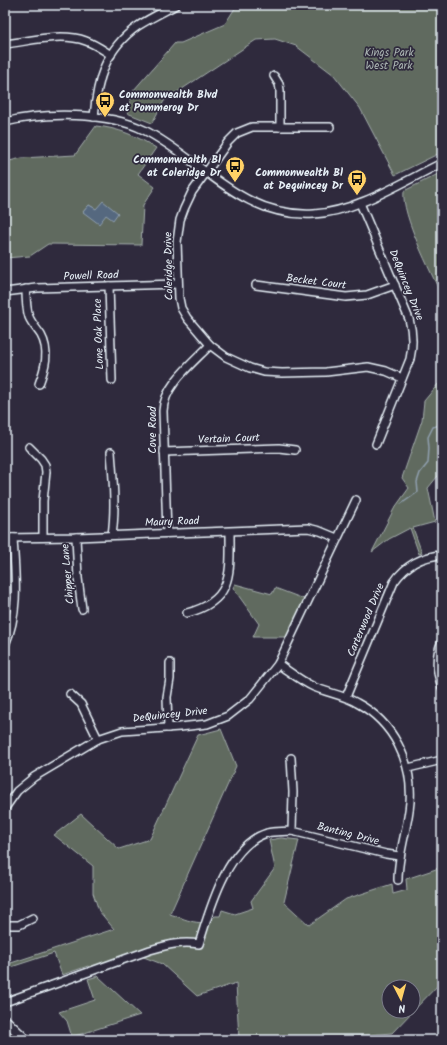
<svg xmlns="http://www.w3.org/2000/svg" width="447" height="1045" viewBox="0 0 447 1045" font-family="Kalam,sans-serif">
<rect width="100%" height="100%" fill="#2f2a3d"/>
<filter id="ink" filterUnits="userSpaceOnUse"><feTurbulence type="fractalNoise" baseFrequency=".025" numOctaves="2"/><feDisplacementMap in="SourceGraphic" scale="8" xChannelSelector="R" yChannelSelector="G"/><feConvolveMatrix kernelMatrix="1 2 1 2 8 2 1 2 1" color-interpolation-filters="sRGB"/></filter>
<g filter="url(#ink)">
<!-- green -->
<g fill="#616b5f" stroke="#a4aeac" fill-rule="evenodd">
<path d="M237 5H442V152L395 175 360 108 334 75 296 46 275 39 256 40 164 101 152 123 127 113 133 91 175 43H181L225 24Z"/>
<path d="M96 126C118 128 137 136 156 148L138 174 155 187 143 205 141 245 48 244 30 256 5 258V162L22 158 75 155ZM89 205 96 209 118 213 106 215 83 212Z"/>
<path d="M442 172V296C431 272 401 215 404 191Z"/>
<path d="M442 354V471L428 488 435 522 413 528 422 553 419 554 410 528 389 539 372 552 394 509 409 488 402 478 422 420 424 401 439 383V357Z"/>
<path d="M235 584 272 594 275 588 304 599 287 637H253L259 624 233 588Z"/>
<path d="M221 729 236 766 170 914C183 918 205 930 215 916H220L222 910 235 914 253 908 251 901 275 868 269 840 281 838 299 840 284 902 309 925 346 899 392 884 393 894 407 890 406 879 442 867V981L413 1011V987H389V1011H413L392 1033 331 1038 327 1040H239L236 983 197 996 162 964 141 956 95 972 88 966 62 975 54 953 5 969V965L114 929 99 911 93 893V866L54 835 81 814 119 849 150 839 198 735Z"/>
<path d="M98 976 140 1015 72 1037 67 1021 59 1012 95 1000 88 979Z"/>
</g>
<!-- water -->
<path fill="#54687f" stroke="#8f9faf" d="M103 201 118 213 113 220 106 215 99 224 83 212 89 205 96 209Z"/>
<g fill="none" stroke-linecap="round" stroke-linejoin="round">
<!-- stream -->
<path stroke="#8f9faf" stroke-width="1.5" d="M401 504 418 492 417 482 420 473 428 463 429 448 428 437 433 427 442 424"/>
<!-- minor casing -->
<g stroke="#e8f1f8" stroke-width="10">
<g id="minor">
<path d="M5 44C31 41 61 32 86 41 95 44 103 50 111 55"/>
<path d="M274 76 279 84 280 90V127"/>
<path d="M94 117C97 80 105 49 138 26 150 18 163 12 176 5"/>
<path d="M5 122C44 112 108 112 144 130 203 160 240 218 314 214 356 212 404 181 442 163"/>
<path d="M330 127H252L237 133 228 142 192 192 184 209 180 220 177 242 179 298 181 308 187 318 210 345 226 357 250 368 264 372 282 373 326 372 368 367 386 371 402 378"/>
<path d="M360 203 409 319C413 333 413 346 410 359L376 444"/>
<path d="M256 285 346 297 367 295 395 285"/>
<path d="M109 286 112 380"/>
<path d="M26 289C26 298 26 308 29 317 32 324 37 329 41 335 50 351 45 368 39 384"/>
<path d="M5 292 37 288 178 284"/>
<path d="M29 447 41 459 45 465 46 472 43 501V537"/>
<path d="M111 452C113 479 116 507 112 535"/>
<path d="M164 452 279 448 295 450"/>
<path d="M167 533 163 411C164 385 193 363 210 345"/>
<path d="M76 537 78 578 82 609"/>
<path d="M5 538 76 537 308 528 320 531 337 538"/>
<path d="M187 613C234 601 230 572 230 532"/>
<path d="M442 641C435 656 436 671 442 687"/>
<path d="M5 645C20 611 15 574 13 538"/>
<path d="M278 664C290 672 301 681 314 687 328 693 344 695 357 703 393 722 413 762 410 802 408 828 398 853 398 880"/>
<path d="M70 694 81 704 98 739"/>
<path d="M346 697 394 582C405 566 422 556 442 555"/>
<path d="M168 728 167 697 170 679V663"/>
<path d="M291 758 293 792 292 831 386 854 399 856"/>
<path d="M408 768 442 760"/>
<path d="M5 808 17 791 34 777 98 739 122 731 180 727 207 724 228 716 250 699 278 664 356 500"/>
<path d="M5 925H19L33 918"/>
<path d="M5 1002 150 950C167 945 181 941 199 944 210 909 227 845 267 833 275 831 284 832 292 831"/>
</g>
</g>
<!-- major casing -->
<g stroke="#e8f1f8" stroke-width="12">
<g id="major">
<path d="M5 1020 26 1040"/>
<path d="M5 1034 12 1040"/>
</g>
</g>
<!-- minor -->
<use href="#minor" stroke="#2f2a3d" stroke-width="7"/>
<!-- major -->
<use href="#major" stroke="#2f2a3d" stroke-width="9"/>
</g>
</g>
<!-- icons -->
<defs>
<g id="bus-pin" transform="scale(1)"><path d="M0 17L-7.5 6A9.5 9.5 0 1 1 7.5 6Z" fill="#ffd166" stroke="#2f2a3d"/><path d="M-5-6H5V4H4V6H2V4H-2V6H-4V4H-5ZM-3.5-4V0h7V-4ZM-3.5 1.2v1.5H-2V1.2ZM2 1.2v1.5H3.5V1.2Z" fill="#111"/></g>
</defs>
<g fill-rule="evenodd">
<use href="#bus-pin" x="105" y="101"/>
<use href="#bus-pin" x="235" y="166"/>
<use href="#bus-pin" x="357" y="179"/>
</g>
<g text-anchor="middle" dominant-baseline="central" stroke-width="3.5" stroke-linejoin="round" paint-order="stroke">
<!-- park labels -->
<g font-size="11" fill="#abb5b3" stroke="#2f2a3d">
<text x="389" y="53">Kings Park<tspan x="389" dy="13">West Park</tspan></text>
</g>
<!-- poi labels -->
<g font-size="11" font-weight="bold" fill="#e8f1f8" stroke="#2f2a3d" text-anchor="end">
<text x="119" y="95" text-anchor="start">Commonwealth Blvd<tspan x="119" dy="13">at Pommeroy Dr</tspan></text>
<text x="221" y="160">Commonwealth Bl<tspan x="221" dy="13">at Coleridge Dr</tspan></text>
<text x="343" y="173">Commonwealth Bl<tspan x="343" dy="13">at Dequincey Dr</tspan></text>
</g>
<!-- street labels -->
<g font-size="11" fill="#e8f1f8" stroke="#2f2a3d">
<text transform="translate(169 266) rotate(-91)">Coleridge Drive</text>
<text transform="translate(91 276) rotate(-2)">Powell Road</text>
<text transform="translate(316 282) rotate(7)">Becket Court</text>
<text transform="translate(406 285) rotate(68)">DeQuincey Drive</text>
<text transform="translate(99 334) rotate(-92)">Lone Oak Place</text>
<text transform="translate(153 430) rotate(-90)">Cove Road</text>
<text transform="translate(229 439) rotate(-2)">Vertain Court</text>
<text transform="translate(172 522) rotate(-2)">Maury Road</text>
<text transform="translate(68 574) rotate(-95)">Chipper Lane</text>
<text transform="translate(366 620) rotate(-67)">Carterwood Drive</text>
<text transform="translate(170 715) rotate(-6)">DeQuincey Drive</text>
<text transform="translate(348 834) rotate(14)">Banting Drive</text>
</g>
</g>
<!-- margin -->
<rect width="447" height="1045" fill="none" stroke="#2f2a3d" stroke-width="20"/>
<rect x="10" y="10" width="427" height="1025" fill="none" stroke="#e8f1f8" stroke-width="1.5" filter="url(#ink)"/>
<!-- north arrow -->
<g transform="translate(401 999) rotate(174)"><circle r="19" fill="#2f2a3d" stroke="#797a88"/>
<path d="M0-3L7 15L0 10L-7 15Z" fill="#ffd166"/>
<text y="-6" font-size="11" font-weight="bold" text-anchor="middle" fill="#e8f1f8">N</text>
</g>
</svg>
